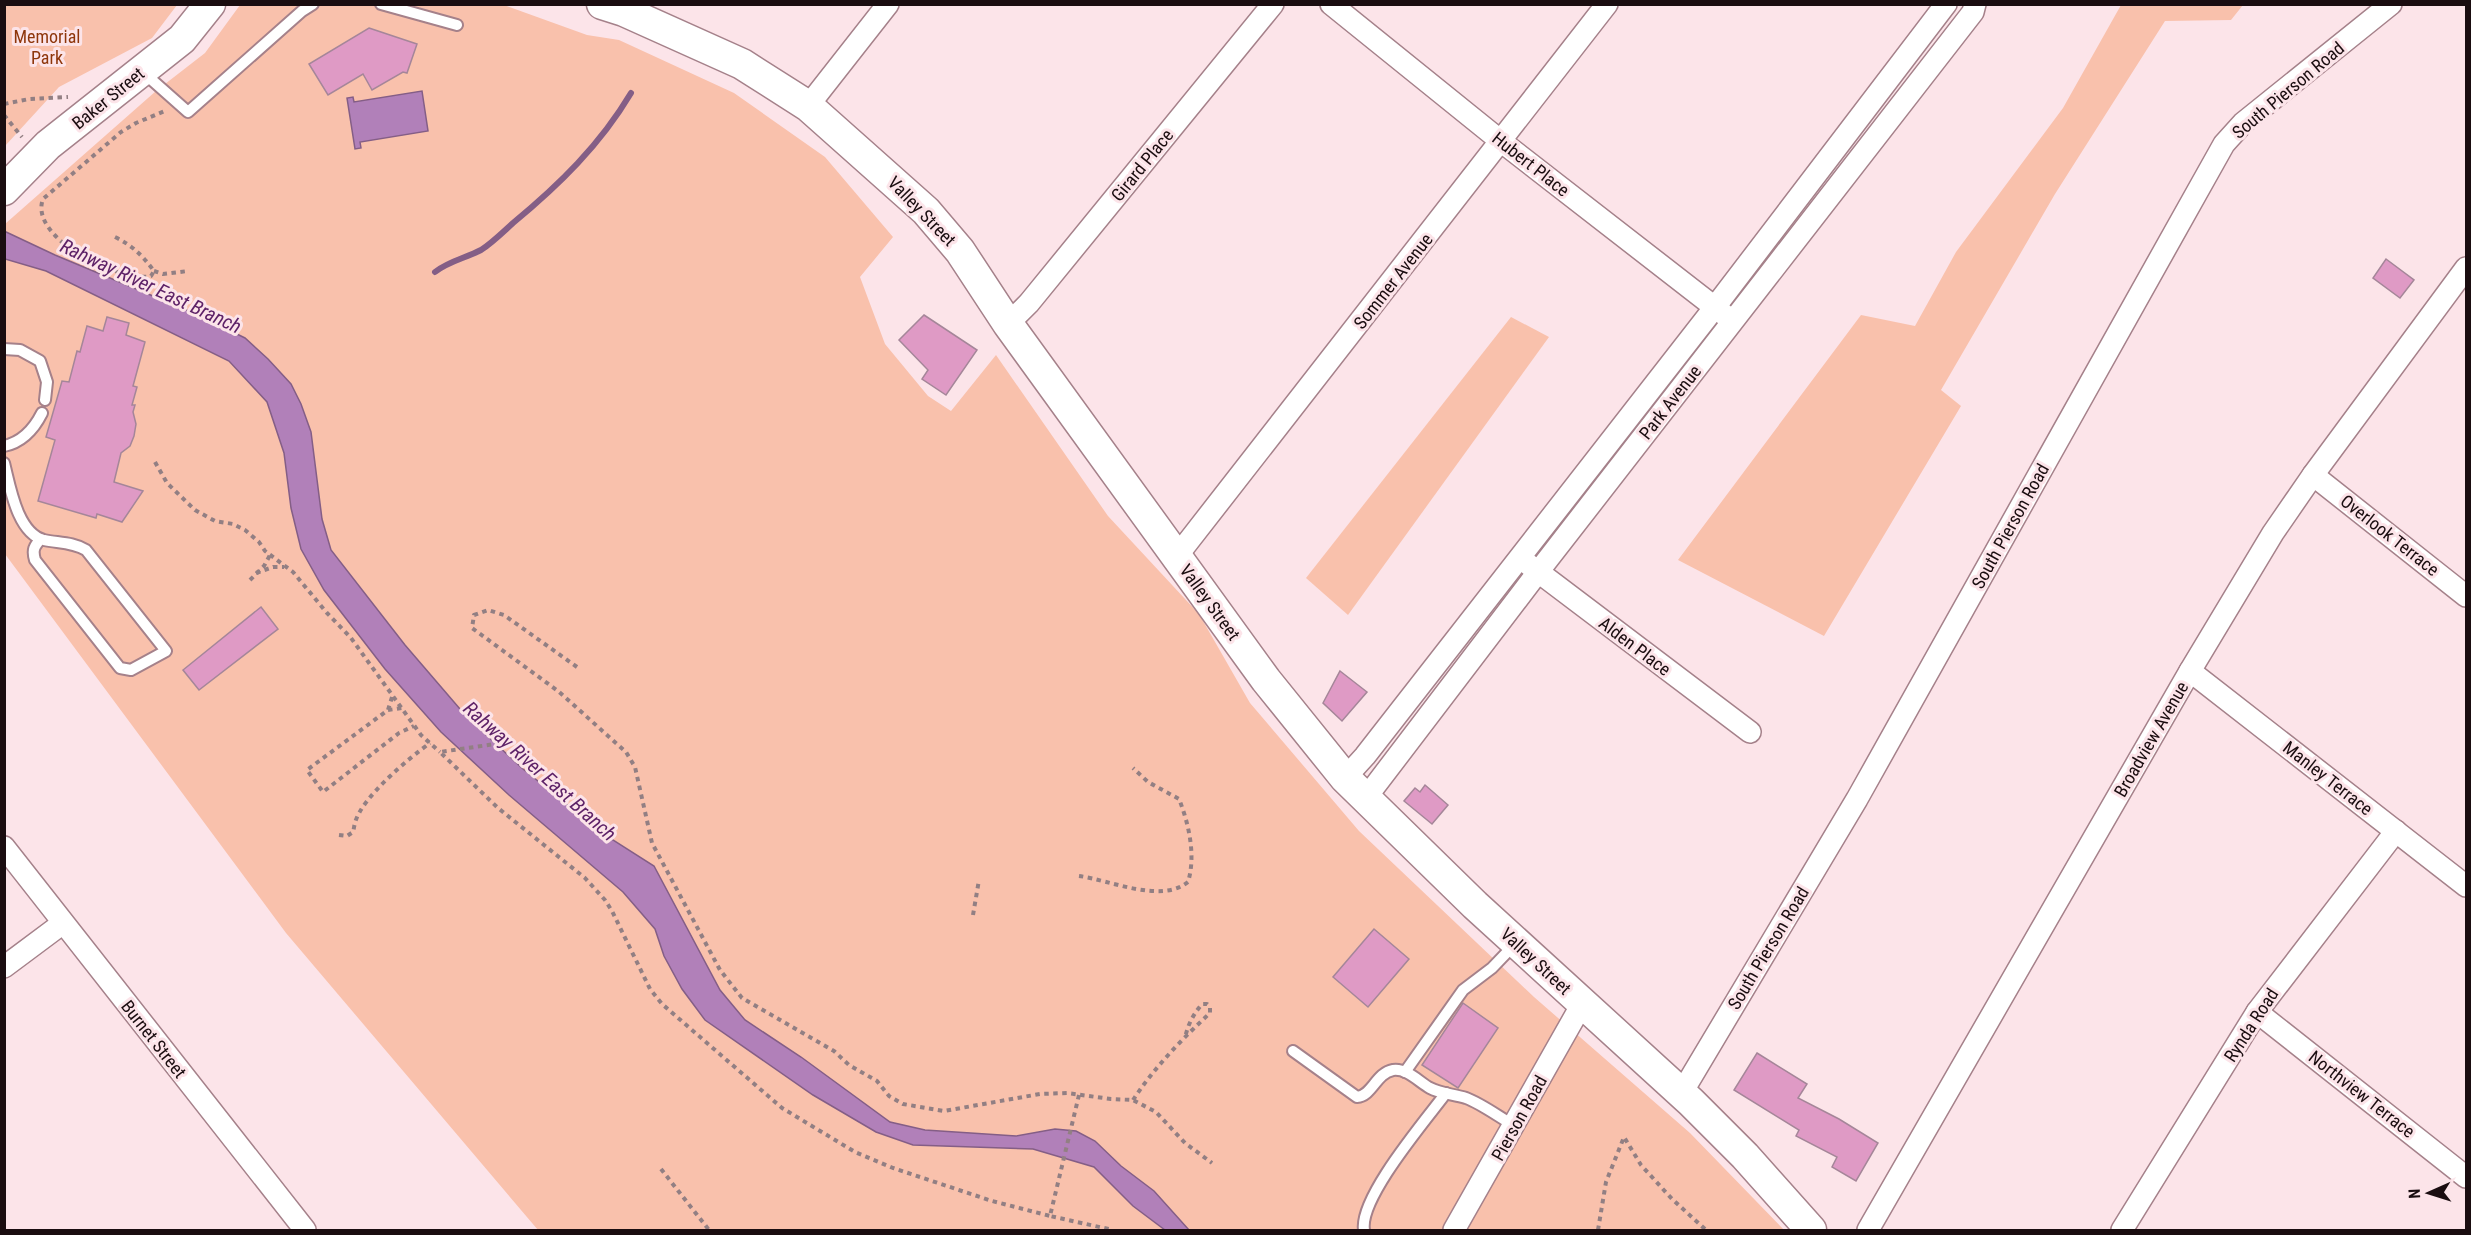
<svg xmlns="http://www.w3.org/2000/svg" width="2471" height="1235" viewBox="0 0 2471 1235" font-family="'Roboto Condensed',sans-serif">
<rect width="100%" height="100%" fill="#fce4e9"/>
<!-- green -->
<g fill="#f9c1ac">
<path d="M5 4H177V5L152 38 59 87 5 146Z"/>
<path d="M240 5H504L587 35 619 40 734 93 825 157 893 237 860 277 885 344 928 396 951 411 996 355 1108 516 1199 614 1250 703 1359 831 1534 997 1690 1133 1784 1230H538L286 933 5 554V224L156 91 205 53Z"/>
<path d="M2121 5H2243L2231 20 2165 21 2055 194 1941 390 1961 406 1824 636 1678 560 1861 315 1915 326 1956 252 2063 108Z"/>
<path d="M1511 317 1549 337 1348 615 1306 578Z"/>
</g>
<!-- water -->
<g fill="#b180b9" stroke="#845e86" stroke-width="1.5">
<path d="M422 91 428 131 360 142 361 148 355 149 347 98 353 97 354 102Z"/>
<path d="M4 231 55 255 196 314 245 338 268 359 291 384 301 404 311 432 322 519 331 550 405 645 466 716 523 769 605 835 654 866 720 990 745 1020 801 1057 890 1122 925 1130 1016 1136 1055 1129 1076 1131 1095 1141 1121 1166 1154 1191 1189 1230H1165L1133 1206 1094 1167 1033 1149 913 1145 876 1132 813 1095 705 1020 682 989 664 956 655 929 623 892 509 795 441 732 385 669 324 590 301 549 291 508 284 453 267 402 229 361 46 271 5 259Z"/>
</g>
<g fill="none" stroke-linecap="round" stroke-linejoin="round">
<!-- stream -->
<path stroke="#845e86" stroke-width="6" d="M435 272C449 261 466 258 481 250 492 243 503 232 513 223 559 185 600 145 631 93"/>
</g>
<!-- building -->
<g fill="#df9ac5" stroke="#a58699" stroke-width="1.5">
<path d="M369 28 417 44 407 73 403 72 372 90 363 74 328 95 309 64Z"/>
<path d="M2386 259 2414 280 2400 298 2373 278Z"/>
<path d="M924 315 977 350 946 395 922 379 928 370 899 340Z"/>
<path d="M107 317 129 323 126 335 145 342 133 386 137 387 132 405H135L133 412 136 424 134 436 130 446 121 453 114 482 143 491 122 522 97 514 96 518 38 501 55 440 46 437 62 381 69 382 77 351 80 352 87 326 103 331Z"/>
<path d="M261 607 278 629 199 690 183 670Z"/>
<path d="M1340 671 1367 692 1342 721 1323 703Z"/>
<path d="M1425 785 1448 805 1432 824 1404 801 1415 788 1420 792Z"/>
<path d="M1374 929 1409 959 1368 1007 1333 977Z"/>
<path d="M1463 1003 1498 1028 1458 1088 1422 1065Z"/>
<path d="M1757 1053 1807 1084 1798 1098 1839 1119 1878 1143 1856 1181 1832 1167 1837 1157 1796 1136 1799 1130 1734 1090Z"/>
</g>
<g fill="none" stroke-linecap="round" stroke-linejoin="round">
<!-- lane casing -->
<g stroke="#a5818a" stroke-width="14">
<g id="lane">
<path d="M381 4 457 25"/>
<path d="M144 73 188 112 302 11 313 4"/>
<path d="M4 349 20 350 40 361 47 382 45 400"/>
<path d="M4 446C23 442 34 429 42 413"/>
<path d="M4 463C10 486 17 533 44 540 58 543 73 542 86 550L166 651 131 670 120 668 35 560C32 550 34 546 41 539"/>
<path d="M1293 1051 1357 1097C1372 1096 1376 1073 1393 1070 1407 1068 1419 1082 1430 1088 1441 1094 1454 1094 1466 1098 1482 1104 1499 1117 1515 1126"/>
<path d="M1405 1072 1463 990 1492 968 1516 943"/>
<path d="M1364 1230C1359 1198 1425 1121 1446 1093"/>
</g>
</g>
<!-- street casing -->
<g stroke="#a5818a" stroke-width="24">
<g id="street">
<path d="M1331 4 1502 142 1726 316"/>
<path d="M808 106 888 4"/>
<path d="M1008 324 1029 303 1273 4"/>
<path d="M2313 475 2466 596"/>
<path d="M1177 556 1607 4"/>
<path d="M1528 564 1750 732"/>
<path d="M2190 671 2466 886"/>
<path d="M1345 778 1365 756 1715 307 1946 4"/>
<path d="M1365 799 1538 572 1973 12 1975 4"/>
<path d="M4 847 305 1230"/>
<path d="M4 967 63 923"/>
<path d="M2257 1012 2466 1177"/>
<path d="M1681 1094 1857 799 2224 144 2243 123 2391 4"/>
<path d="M1454 1230 1582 1004"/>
<path d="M1868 1230 2190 671 2273 533 2313 475 2466 268"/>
<path d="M2122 1230 2257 1012 2396 831"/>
</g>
</g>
<!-- secondary casing -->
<g stroke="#a5818a" stroke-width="33">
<g id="secondary">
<path d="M602 4 624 11 742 64 808 106 926 211 960 251 1008 324 1266 680 1345 778 1475 905 1691 1102 1745 1156 1811 1230"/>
<path d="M4 190 48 145 182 39 210 4"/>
</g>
</g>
<!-- path -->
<g stroke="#927f83" stroke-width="4" stroke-dasharray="4.5 4.5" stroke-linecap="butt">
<path d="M4 104 29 99 68 97"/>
<path d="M4 115 22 137"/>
<path d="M115 237C133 246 142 255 154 271L151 276C122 283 28 239 43 199L121 132 136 123 167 110"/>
<path d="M154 271 163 274 188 271"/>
<path d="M155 462 167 483 195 510 215 521 233 524 245 530 259 542 265 551 293 572 327 613 351 638 421 735 440 752"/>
<path d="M256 573 273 567H284"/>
<path d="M250 580 264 566 270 555"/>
<path d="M577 667 504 615 488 610 474 615 472 628 558 691 626 752 635 767 652 843 720 970 742 998 834 1051 849 1065 877 1081 889 1096 903 1104 944 1111 1040 1094 1067 1093 1111 1099 1133 1100 1156 1112 1185 1143 1212 1163"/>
<path d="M392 697 388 710 307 770 323 792 399 733 414 726"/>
<path d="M388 710 402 708"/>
<path d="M509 742 440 752 498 808 585 878 605 900 612 911 650 989 662 1004 782 1108 855 1152 893 1168 992 1201 1050 1216"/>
<path d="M339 835 347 836 353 832C354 829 354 826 355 823 361 798 409 758 430 743"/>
<path d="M1079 876C1110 880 1161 904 1188 882 1196 856 1189 824 1179 799L1148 782 1133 768"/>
<path d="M973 915 979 880"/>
<path d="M1079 1095 1050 1216 1113 1230"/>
<path d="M1133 1100C1154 1068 1182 1039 1210 1013V1007L1207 1004H1202C1193 1015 1188 1024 1185 1038"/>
<path d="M661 1169 709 1230"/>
<path d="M1598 1230 1606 1182 1624 1137 1641 1165 1672 1199 1706 1230"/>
</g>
<!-- lane -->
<use href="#lane" stroke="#fff" stroke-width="10"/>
<!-- street -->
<use href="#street" stroke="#fff" stroke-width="21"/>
<!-- secondary -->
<use href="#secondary" stroke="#fff" stroke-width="30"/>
</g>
<g text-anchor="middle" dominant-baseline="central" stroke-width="6" stroke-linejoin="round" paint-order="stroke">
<!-- park labels -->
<g font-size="18" fill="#8e360b" stroke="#fce4e9">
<text x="47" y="36">Memorial<tspan x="47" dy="21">Park</tspan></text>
</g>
<!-- street labels -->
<g font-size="18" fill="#1a0d10" stroke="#fce4e9">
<text transform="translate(2288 90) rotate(-40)">South Pierson Road</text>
<text transform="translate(108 98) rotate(-39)">Baker Street</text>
<text transform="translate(1531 164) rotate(38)">Hubert Place</text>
<text transform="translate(1142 165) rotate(-51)">Girard Place</text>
<text transform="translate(922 211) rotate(46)">Valley Street</text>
<text transform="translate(1393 281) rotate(-52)">Sommer Avenue</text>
<text transform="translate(1670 402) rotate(-52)">Park Avenue</text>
<text transform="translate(2010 526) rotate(-61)">South Pierson Road</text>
<text transform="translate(2390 535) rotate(38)">Overlook Terrace</text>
<text transform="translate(1210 602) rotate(54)">Valley Street</text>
<text transform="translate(1635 646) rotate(37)">Alden Place</text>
<text transform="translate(2151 739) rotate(-60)">Broadview Avenue</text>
<text transform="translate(2328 778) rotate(38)">Manley Terrace</text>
<text transform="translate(1768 948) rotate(-59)">South Pierson Road</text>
<text transform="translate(1536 961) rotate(43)">Valley Street</text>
<text transform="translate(2251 1025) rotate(-57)">Rynda Road</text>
<text transform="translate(154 1039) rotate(52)">Burnet Street</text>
<text transform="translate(2362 1094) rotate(38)">Northview Terrace</text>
<text transform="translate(1519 1118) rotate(-61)">Pierson Road</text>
</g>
<!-- water labels -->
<g font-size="20" font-style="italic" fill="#5e2268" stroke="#fce4e9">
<text transform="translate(151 286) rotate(25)">Rahway River East Branch</text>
<text transform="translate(540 771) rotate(42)">Rahway River East Branch</text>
</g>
</g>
<!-- border -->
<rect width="2471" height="1235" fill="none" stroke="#1a0d10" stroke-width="12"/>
<!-- north arrow -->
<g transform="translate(2429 1193) rotate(267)" stroke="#fce4e9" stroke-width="4.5" paint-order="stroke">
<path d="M0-4.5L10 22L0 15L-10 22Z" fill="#1a0d10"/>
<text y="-9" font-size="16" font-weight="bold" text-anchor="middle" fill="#1a0d10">N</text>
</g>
</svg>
